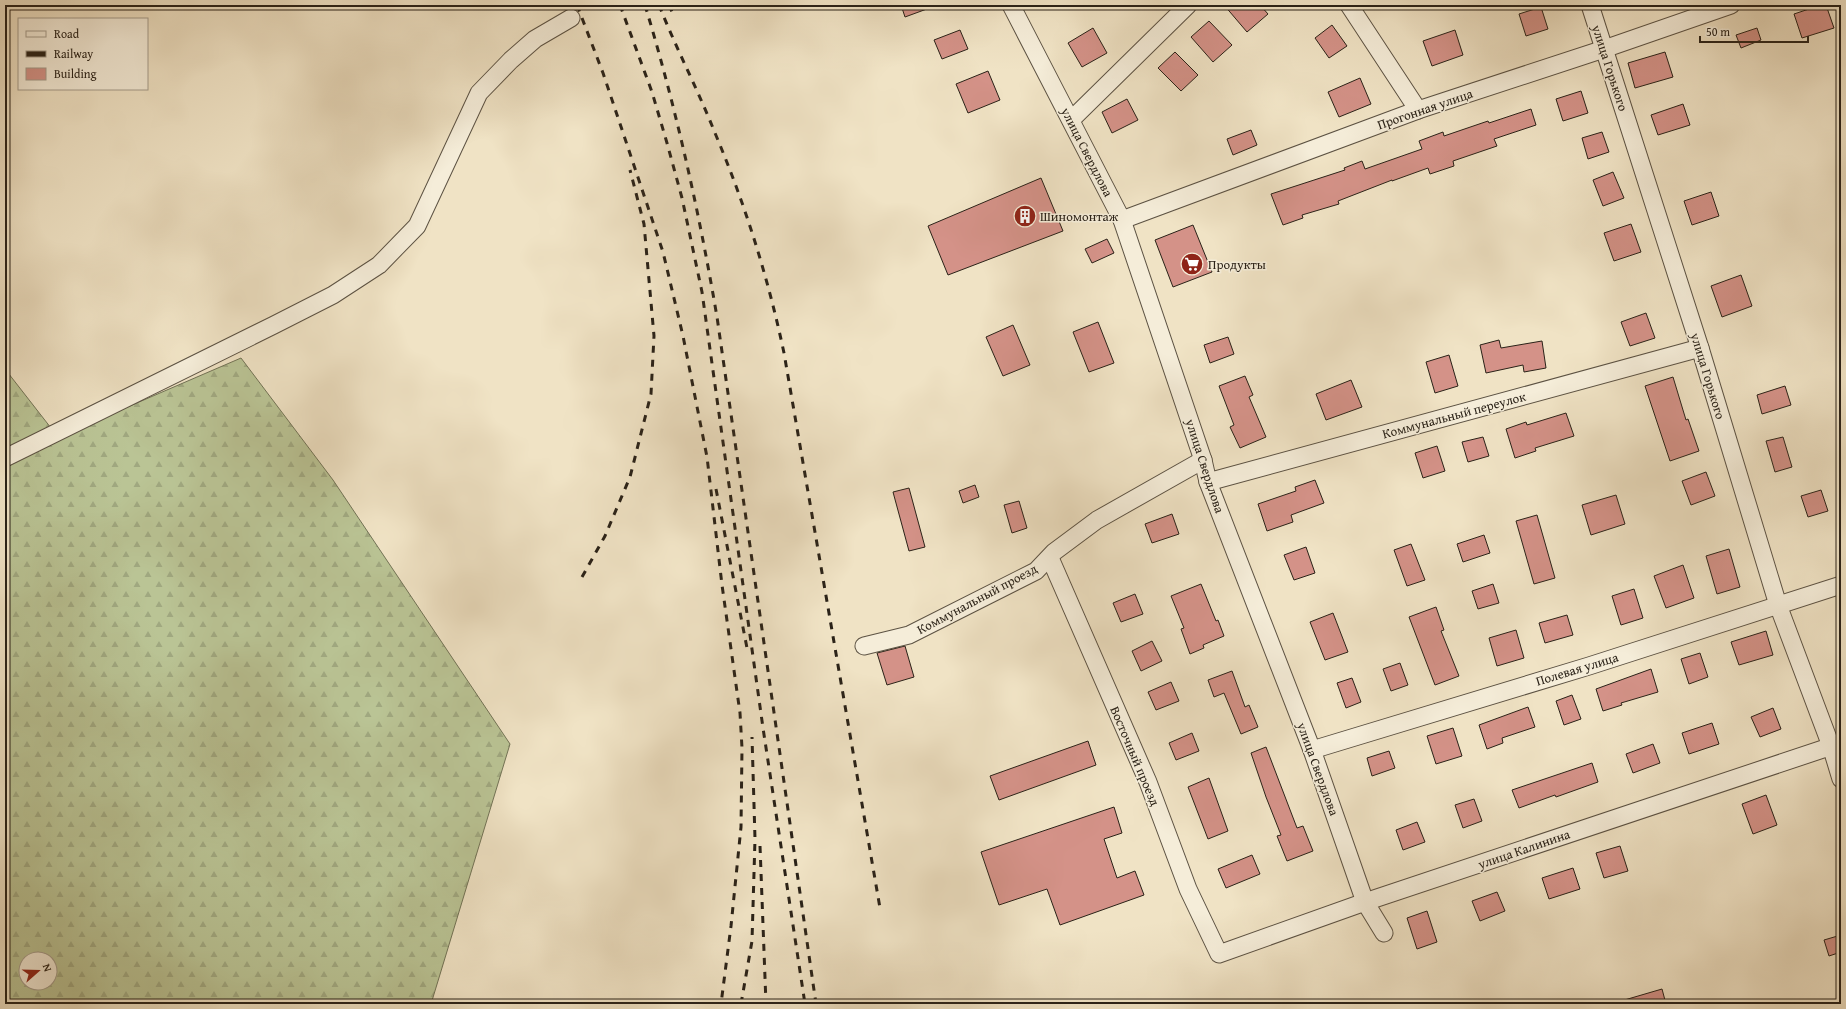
<svg xmlns="http://www.w3.org/2000/svg" width="1846" height="1009" viewBox="0 0 1846 1009" font-family="'Gentium Book Plus',serif">
<defs>
<pattern id="forest-firs" width="22" height="20" patternUnits="userSpaceOnUse"><rect width="22" height="20" fill="#bac495"/><path d="M5 1l3.5 6h-7zM16 11l3.5 6h-7z" fill="#a0a880"/></pattern>
</defs>
<rect width="100%" height="100%" fill="#f0e3c5"/>
<filter id="stains"><feTurbulence type="fractalNoise" baseFrequency=".005" numOctaves="4"/><feColorMatrix values="0 0 0 0 .2 0 0 0 0 .09 0 0 0 0 .02 0 0 0 .5 -.17"/></filter>
<radialGradient id="worn" r=".72"><stop offset=".6" stop-color="#630" stop-opacity="0"/><stop offset="1" stop-color="#630" stop-opacity=".3"/></radialGradient>
<!-- forest -->
<path fill="url(#forest-firs)" stroke="#727356" fill-rule="evenodd" d="M241 358 333 480 510 744 431 1004H5V369L58 437ZM26 959H50V983H26Z"/>
<!-- building -->
<g fill="#d49288" stroke="#2a2218">
<path d="M901 5H935V6L905 17Z"/>
<path d="M1224 5H1260L1268 14 1247 32Z"/>
<path d="M1821 5H1826L1834 28 1802 38 1794 14Z"/>
<path d="M1541 7 1548 29 1526 36 1519 14Z"/>
<path d="M1209 21 1232 45 1213 62 1191 37Z"/>
<path d="M1332 25 1347 46 1329 58 1315 38Z"/>
<path d="M1093 28 1107 53 1082 67 1068 43Z"/>
<path d="M1757 28 1761 40 1741 48 1736 35Z"/>
<path d="M960 30 968 49 942 59 934 40Z"/>
<path d="M1455 30 1463 55 1432 66 1423 41Z"/>
<path d="M1175 52 1198 75 1181 91 1158 68Z"/>
<path d="M1665 52 1673 77 1635 88 1628 63Z"/>
<path d="M988 71 1000 100 968 113 956 84Z"/>
<path d="M1360 78 1371 104 1339 117 1328 92Z"/>
<path d="M1581 91 1588 113 1563 121 1556 99Z"/>
<path d="M1127 99 1138 120 1112 133 1102 112Z"/>
<path d="M1683 104 1690 125 1658 135 1651 115Z"/>
<path d="M1531 109 1536 125 1494 139 1497 146 1453 161 1454 166 1430 174 1428 168 1392 181V180L1338 201 1339 204 1302 215 1303 218 1283 225 1271 194 1345 170 1344 168 1362 161 1365 169 1422 149 1419 141 1443 132 1444 136 1488 121 1489 123Z"/>
<path d="M1251 130 1257 145 1233 155 1227 139Z"/>
<path d="M1602 132 1609 152 1588 159 1582 138Z"/>
<path d="M1613 172 1624 198 1603 206 1593 180Z"/>
<path d="M1041 178 1063 231 948 275 928 226Z"/>
<path d="M1711 192 1719 216 1692 225 1684 201Z"/>
<path d="M1631 224 1641 252 1614 261 1604 233Z"/>
<path d="M1193 225 1212 272 1173 287 1155 240Z"/>
<path d="M1107 239 1114 253 1092 263 1085 249Z"/>
<path d="M1741 275 1752 306 1722 317 1711 286Z"/>
<path d="M1646 313 1655 338 1630 346 1621 322Z"/>
<path d="M1098 322 1114 363 1089 372 1073 332Z"/>
<path d="M1013 325 1030 365 1003 376 986 337Z"/>
<path d="M1228 337 1234 354 1210 363 1204 345Z"/>
<path d="M1499 340 1501 348 1542 341 1546 368 1524 372 1523 365 1486 373 1480 345Z"/>
<path d="M1449 355 1458 386 1435 393 1426 362Z"/>
<path d="M1245 376 1253 395 1249 397 1266 437 1240 448 1230 427 1234 425 1219 386Z"/>
<path d="M1673 377 1686 420 1688 419 1699 451 1670 461 1645 386Z"/>
<path d="M1351 380 1362 407 1326 420 1316 394Z"/>
<path d="M1785 386 1791 405 1762 414 1757 395Z"/>
<path d="M1566 413 1574 436 1535 448 1536 451 1515 458 1506 429 1526 422 1527 425Z"/>
<path d="M1483 437 1489 456 1468 462 1462 442Z"/>
<path d="M1783 437 1792 467 1775 472 1766 441Z"/>
<path d="M1437 446 1445 471 1423 478 1415 453Z"/>
<path d="M1706 472 1715 496 1691 505 1682 481Z"/>
<path d="M1315 480 1324 503 1291 515 1293 522 1267 531 1258 504 1296 491 1295 487Z"/>
<path d="M975 485 979 497 963 503 959 491Z"/>
<path d="M909 488 925 547 909 551 893 492Z"/>
<path d="M1821 490 1828 511 1808 517 1801 496Z"/>
<path d="M1616 495 1625 524 1591 535 1582 505Z"/>
<path d="M1019 501 1027 528 1012 533 1004 505Z"/>
<path d="M1172 514 1179 534 1152 543 1145 524Z"/>
<path d="M1537 515 1555 578 1534 584 1516 521Z"/>
<path d="M1484 535 1490 553 1463 562 1457 544Z"/>
<path d="M1411 544 1425 580 1407 586 1394 550Z"/>
<path d="M1306 547 1315 573 1294 580 1284 555Z"/>
<path d="M1729 549 1740 587 1717 594 1706 556Z"/>
<path d="M1683 565 1694 598 1666 608 1654 576Z"/>
<path d="M1201 584 1216 621 1218 620 1224 636 1203 645 1204 648 1190 654 1181 629 1184 628 1171 596Z"/>
<path d="M1493 584 1499 603 1478 609 1472 591Z"/>
<path d="M1634 589 1643 618 1621 625 1612 596Z"/>
<path d="M1135 594 1143 614 1121 622 1113 603Z"/>
<path d="M1436 607 1444 630 1441 631 1459 676 1435 685 1409 617Z"/>
<path d="M1333 613 1348 652 1325 660 1310 622Z"/>
<path d="M1567 615 1573 635 1545 643 1539 623Z"/>
<path d="M1516 630 1524 658 1497 666 1489 638Z"/>
<path d="M1766 631 1773 655 1739 665 1731 642Z"/>
<path d="M1152 641 1162 661 1141 671 1132 651Z"/>
<path d="M905 646 914 677 887 685 877 653Z"/>
<path d="M1700 653 1708 677 1689 684 1681 659Z"/>
<path d="M1400 663 1408 685 1391 691 1383 669Z"/>
<path d="M1651 669 1658 692 1621 703 1622 705 1603 711 1596 689Z"/>
<path d="M1232 671 1245 707 1249 705 1258 727 1241 734 1224 693 1214 697 1208 680Z"/>
<path d="M1352 678 1361 702 1346 708 1337 683Z"/>
<path d="M1171 682 1179 701 1156 710 1148 692Z"/>
<path d="M1572 695 1581 719 1564 725 1556 701Z"/>
<path d="M1528 707 1535 727 1502 738 1503 743 1487 749 1479 725Z"/>
<path d="M1773 708 1781 729 1760 737 1751 717Z"/>
<path d="M1712 723 1719 744 1689 754 1682 733Z"/>
<path d="M1453 728 1462 756 1436 764 1427 736Z"/>
<path d="M1192 733 1199 751 1176 760 1169 743Z"/>
<path d="M1088 741 1096 765 999 800 990 776Z"/>
<path d="M1653 744 1660 763 1633 773 1626 754Z"/>
<path d="M1266 747 1297 828 1303 826 1313 851 1287 861 1277 836 1281 835 1266 797 1251 753Z"/>
<path d="M1389 751 1395 768 1372 776 1367 758Z"/>
<path d="M1592 763 1598 782 1556 797 1555 795 1519 808 1512 790Z"/>
<path d="M1209 778 1228 831 1208 839 1188 787Z"/>
<path d="M1766 795 1777 825 1753 834 1742 804Z"/>
<path d="M1474 799 1482 821 1463 828 1455 805Z"/>
<path d="M1114 807 1122 833 1104 839 1117 878 1135 871 1144 895 1060 925 1047 889 999 905 981 852Z"/>
<path d="M1417 822 1425 842 1403 850 1396 830Z"/>
<path d="M1620 846 1628 871 1604 878 1596 853Z"/>
<path d="M1252 855 1260 874 1226 888 1218 869Z"/>
<path d="M1573 868 1580 889 1549 899 1542 878Z"/>
<path d="M1497 892 1505 911 1480 921 1472 901Z"/>
<path d="M1427 911 1437 942 1417 949 1407 918Z"/>
<path d="M1841 935V952L1829 956 1824 940Z"/>
<path d="M1662 989 1666 1004H1621V1001Z"/>
</g>
<g fill="none" stroke-linecap="round" stroke-linejoin="round">
<!-- street casing -->
<g stroke="#5c5243" stroke-width="19">
<g id="street">
<path d="M1011 5 1122 220 1203 460 1208 482 1312 750 1365 902 1384 933"/>
<path d="M1349 5 1418 110"/>
<path d="M1590 5 1700 348 1778 605 1831 746 1841 779"/>
<path d="M1071 120 1188 5"/>
<path d="M1122 220 1418 110 1604 49 1731 5"/>
<path d="M5 458 274 325 333 295 379 265 417 226 479 93 511 60 535 39 571 18"/>
<path d="M1208 482 1700 348"/>
<path d="M1050 558 1148 782 1188 889 1219 954 1365 902 1841 743"/>
<path d="M864 646 909 635 1036 571 1054 552 1097 520 1203 460"/>
<path d="M1312 750 1589 666 1841 585"/>
</g>
</g>
<!-- street -->
<use href="#street" stroke="#f5edd9" stroke-width="17"/>
<!-- rail -->
<g stroke="#2a2218" stroke-width="3" stroke-dasharray="7 7" stroke-linecap="butt">
<path d="M577 5 603 73 663 252 683 336 707 457 722 585 740 713 742 748 741 827 731 926 721 1004"/>
<path d="M620 5 652 92 667 143 682 198 702 292 763 728 805 1004"/>
<path d="M645 5C676 108 699 211 717 317L816 1004"/>
<path d="M659 5C676 48 698 90 715 133 745 204 768 277 784 353L880 908"/>
<path d="M669 5 673 14"/>
<path d="M716 489 747 648"/>
<path d="M582 577 605 536 630 477 651 394 654 336 644 224 630 170"/>
<path d="M760 846 766 1004"/>
<path d="M741 1004 752 941 755 839 752 737"/>
</g>
</g>
<!-- icons -->
<defs>
<g id="building-disc" transform="scale(1.15)"><circle r="9.5" fill="#8f2418" stroke="#f5edd9"/><path d="M-4-6H4V6H1V3H-1V6H-4ZM-2.5-4.3h1.7v1.8h-1.7ZM.8-4.3h1.7v1.8H.8ZM-2.5-1h1.7V.8h-1.7ZM.8-1h1.7V.8H.8Z" fill="#fff"/></g>
<g id="supermarket-disc" transform="scale(1.15)"><circle r="9.5" fill="#8f2418" stroke="#f5edd9"/><path d="M-6-5.5h2.5l.6 2H6L4.5 2H-2.5L-4.4-4H-6ZM-1.5 3.2a1.3 1.3 0 1 0 .1 0ZM3 3.2a1.3 1.3 0 1 0 .1 0Z" fill="#fff"/></g>
</defs>
<g fill-rule="evenodd">
<use href="#building-disc" x="1025" y="216"/>
<use href="#supermarket-disc" x="1192" y="264"/>
</g>
<g text-anchor="middle" dominant-baseline="central" stroke-width="3" stroke-linejoin="round" paint-order="stroke">
<!-- street labels -->
<g font-size="13" fill="#2a2218" stroke="#f5edd9">
<text transform="translate(1610 68) rotate(72)">улица Горького</text>
<text transform="translate(1425 109) rotate(-19)">Прогонная улица</text>
<text transform="translate(1087 152) rotate(63)">улица Свердлова</text>
<text transform="translate(1708 376) rotate(73)">улица Горького</text>
<text transform="translate(1454 415) rotate(-15)">Коммунальный переулок</text>
<text transform="translate(1205 466) rotate(72)">улица Свердлова</text>
<text transform="translate(977 599) rotate(-28)">Коммунальный проезд</text>
<text transform="translate(1577 669) rotate(-17)">Полевая улица</text>
<text transform="translate(1135 756) rotate(67)">Восточный проезд</text>
<text transform="translate(1318 769) rotate(70)">улица Свердлова</text>
<text transform="translate(1524 849) rotate(-19)">улица Калинина</text>
</g>
<!-- poi labels -->
<g font-size="13" fill="#2a2218" stroke="#f5edd9" text-anchor="start">
<text x="1040" y="216">Шиномонтаж</text>
<text x="1208" y="264">Продукты</text>
</g>
</g>
<!-- margin -->
<rect width="1846" height="1009" fill="none" stroke="#f0e3c5" stroke-width="20"/>
<rect x="6" y="6" width="1834" height="997" fill="none" stroke="#2a2218" stroke-width="2"/>
<rect x="10" y="10" width="1826" height="989" fill="none" stroke="#2a2218"/>
<!-- legend -->
<rect x="18" y="18" width="130" height="72" fill="#f5edd9" stroke="#a49c8c"/>
<rect x="26" y="31" width="20" height="6" fill="#f5edd9" stroke="#a49c8c"/>
<text x="54" y="38" font-size="12" fill="#2a2218">Road</text>
<rect x="26" y="51" width="20" height="6" fill="#2a2218" stroke="#a49c8c"/>
<text x="54" y="58" font-size="12" fill="#2a2218">Railway</text>
<rect x="26" y="68" width="20" height="12" fill="#d49288" stroke="#a49c8c"/>
<text x="54" y="78" font-size="12" fill="#2a2218">Building</text>
<!-- north arrow -->
<g transform="translate(38 971) rotate(70)"><circle r="19" fill="#f5edd9" stroke="#a49c8c"/>
<path d="M0-3L7 15L0 10L-7 15Z" fill="#8f2418"/>
<text y="-6" font-size="11" font-weight="bold" text-anchor="middle" fill="#2a2218">N</text>
</g>
<!-- scale -->
<path d="M1700 36v6h108v-6" fill="none" stroke="#2a2218" stroke-width="2"/>
<text x="1706" y="36" font-size="12" fill="#2a2218" stroke="#f5edd9" stroke-width="3" paint-order="stroke">50 m</text>
<rect width="100%" height="100%" filter="url(#stains)"/>
<rect width="100%" height="100%" fill="url(#worn)"/>
</svg>
